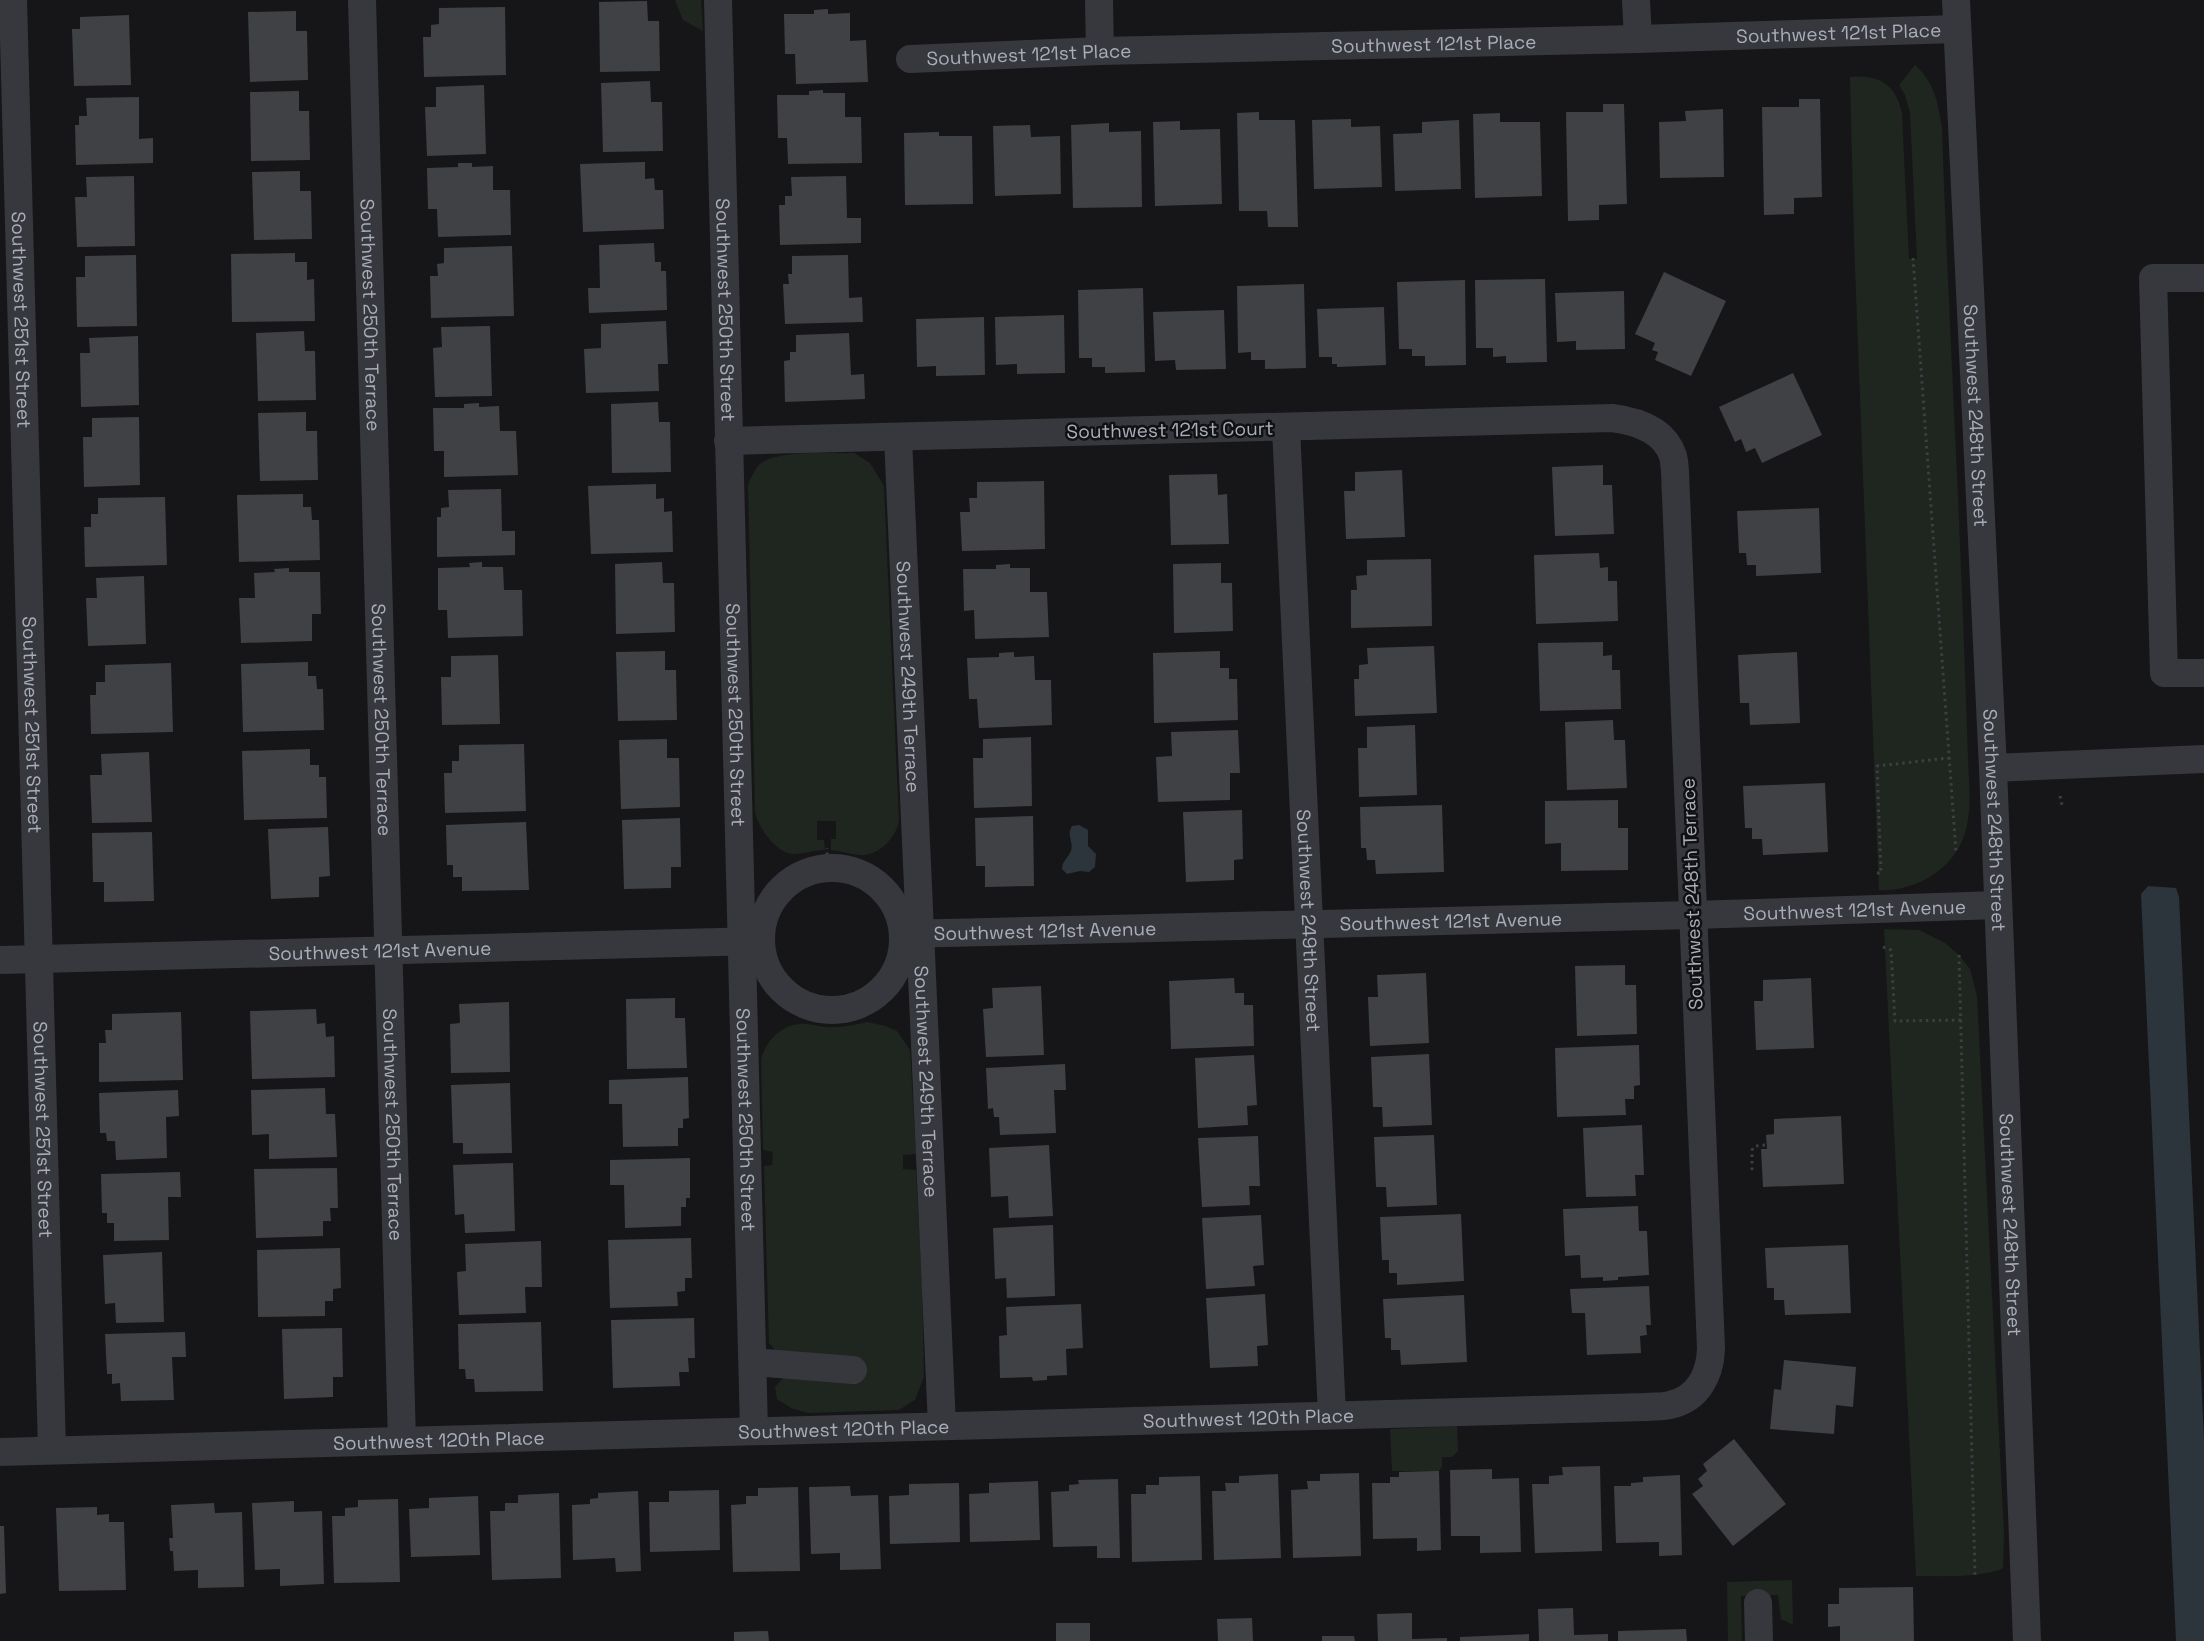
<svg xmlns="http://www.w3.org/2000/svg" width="2204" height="1641" viewBox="0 0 2204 1641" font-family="'Space Grotesk',sans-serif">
<rect width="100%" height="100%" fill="#161618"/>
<!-- green -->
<g fill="#1e261f">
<path d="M675 0H701L703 31 683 20Z"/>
<path d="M1915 65C1935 83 1938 103 1942 128 1948 310 1959 492 1965 673 1966 702 1967 731 1968 759 1969 785 1973 816 1962 841 1949 872 1912 892 1879 890L1878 867 1854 241 1850 77C1879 74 1897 85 1902 114L1909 259H1917L1910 113 1905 95 1899 85Z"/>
<path d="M854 453 870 463 884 486 899 821C896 838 878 857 859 855 850 854 841 851 831 850V839H836V821H817V840H824L825 850C814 850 803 854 793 854 776 853 758 827 755 812L748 485C751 478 754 470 760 464 778 449 830 454 854 453Z"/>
<path d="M1884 929 1919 930 1945 943 1959 955 1970 969 1977 996 2004 1534 2003 1568C1984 1578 1938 1576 1916 1576Z"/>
<path d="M867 1022 886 1026 897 1031 910 1050 916 1154 903 1155V1169L916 1170 922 1285 924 1377 915 1400 899 1410 808 1413 791 1408 777 1399 775 1387 784 1377 779 1355 769 1343 764 1166 772 1165 773 1152 763 1150 761 1059C766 1041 781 1025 800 1024 809 1023 818 1027 827 1027 841 1028 854 1025 867 1022Z"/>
<path d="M1457 1426 1458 1451 1452 1457H1442V1467L1439 1471H1392L1390 1429Z"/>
<path d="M1792 1580 1793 1625 1781 1619 1778 1595 1741 1596 1742 1641H1728L1727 1582Z"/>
</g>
<!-- water -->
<g fill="#2c353c">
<path d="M1079 825 1088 830V846L1096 854 1095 867 1089 872 1080 871 1067 874 1062 869C1062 861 1068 858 1071 851 1074 841 1066 836 1072 826Z"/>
<path d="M2148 886 2176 888 2179 897 2204 1440V1641H2176L2141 894Z"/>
</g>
<!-- building -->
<g fill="#404145">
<path d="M647 1 648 21H659L660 71 600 72 599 2Z"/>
<path d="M505 7 506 75 424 77 423 37H431V25L439 24V8Z"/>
<path d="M828 9V14L850 13V41L866 40 868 82 796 84 795 54H785L784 14H814V10Z"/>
<path d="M296 11V31H307L308 80 250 82 248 12Z"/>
<path d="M129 15 131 85 74 86 72 29H80V17Z"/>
<path d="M650 81 651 102H662L663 151 603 152 601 83Z"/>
<path d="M484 85 486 154 427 156 425 107H436V87Z"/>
<path d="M823 90V93H845V117H861L862 163 788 164 787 138H778L777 95H809V91Z"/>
<path d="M299 91V111H309L310 160 251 161 250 92Z"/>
<path d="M139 97V139L153 138V163L76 165 75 125H79V116H87L86 98Z"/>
<path d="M1799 99H1820L1822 197 1794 198V214L1764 215 1762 107H1799Z"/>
<path d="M1603 104H1624L1627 204 1599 205V220L1568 221 1566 112H1603Z"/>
<path d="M1723 109 1724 177 1660 178 1659 122 1686 121 1685 111Z"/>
<path d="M1259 112V120H1295L1298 227H1268L1267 211H1239L1237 113Z"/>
<path d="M1500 113V122H1540L1542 196 1475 198 1473 114Z"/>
<path d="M1351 119V127L1380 126 1382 187 1314 189 1312 120Z"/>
<path d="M1459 120 1461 189 1395 191 1393 134 1422 133V122Z"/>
<path d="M1180 121V130L1220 129 1222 204 1155 206 1153 122Z"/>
<path d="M1109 123V132L1141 131 1142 207 1073 208 1071 125Z"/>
<path d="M1030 125 1031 137 1060 136 1061 194 995 196 993 126Z"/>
<path d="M939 132V136H972L973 204 905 205 904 133Z"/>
<path d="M645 162V179L654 178 655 190H663L664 229 583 232 580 164Z"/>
<path d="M458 163H472V167L493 166V190H510L511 235 438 237 437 209H428L427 168 458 167Z"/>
<path d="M300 171V191H311L312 239 254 240 252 172Z"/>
<path d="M134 176 135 246 77 247 75 197H87L86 177Z"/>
<path d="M846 176 847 218H861V243L780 245 779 205H785V196H792L791 177Z"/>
<path d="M654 243 655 262H661V271H666L667 310 589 313 588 288H600L599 245Z"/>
<path d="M512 246 514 316 431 318 430 276H438L437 264 444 263V248Z"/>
<path d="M295 253V262H307V280L314 279 315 321 232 322 231 254Z"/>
<path d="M136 255 137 326 77 327 76 277H85V256Z"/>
<path d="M848 255 849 298 862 297 863 322 785 324 783 284H789L788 274H792V256Z"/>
<path d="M1664 272 1726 301 1691 376 1655 360 1658 352 1652 350 1655 343 1635 334Z"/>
<path d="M1545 279 1547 362 1506 363V356L1493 357V348H1476L1475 280Z"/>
<path d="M1465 280 1466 365 1425 366V356H1412V349H1399L1397 282Z"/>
<path d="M1304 284 1306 368 1265 369V360H1251V352L1238 353 1237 286Z"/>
<path d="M1143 288 1145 372 1105 373V367H1092V358H1079L1078 290Z"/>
<path d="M1624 291 1625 349 1576 350V341L1557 342 1555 293Z"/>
<path d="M1384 307 1386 365 1337 367V364H1332V357H1319L1317 309Z"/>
<path d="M1224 310 1226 369 1176 370 1175 360 1155 361 1153 312Z"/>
<path d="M1064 315 1065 373 1017 374V364L996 365 995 317Z"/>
<path d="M984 317 985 375 936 376V366L917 367 916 319Z"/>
<path d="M666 321 668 364H658L659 391 586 393 584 349 601 348V324Z"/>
<path d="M490 326 492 396 435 397 433 348 442 347 441 327Z"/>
<path d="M304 331 305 351H315L316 400 258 401 256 333Z"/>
<path d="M849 333 851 375 864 374 865 399 785 402 784 361 790 360V352H796V335Z"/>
<path d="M138 336 139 405 81 407 80 353H90L89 338Z"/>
<path d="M1793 373 1822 435 1762 463 1755 448 1746 452 1741 439 1735 442 1719 407Z"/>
<path d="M658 402 659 422H670L671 472 612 473 611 404Z"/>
<path d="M479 403V407L499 406 500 431H516L518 475 444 477V451H434L433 408H464V404Z"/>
<path d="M306 412V431H317L318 480 260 481 258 413Z"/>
<path d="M139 417 140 485 84 487 83 437H92V418Z"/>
<path d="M1603 465V485H1612L1614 534 1555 536 1552 467Z"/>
<path d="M1402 470 1405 537 1346 539 1344 491H1355V472Z"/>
<path d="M1217 474 1218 495 1227 494 1229 544 1171 545 1169 475Z"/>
<path d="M1044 481 1045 549 962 551 960 512H970L969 498H977V482Z"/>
<path d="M656 484V499L664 498V512L672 511 673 552 591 554 588 486Z"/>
<path d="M501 489 502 531H515V555L437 557V517H441V508L449 507 448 490Z"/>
<path d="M303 494V507H311L312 520H319L320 560 239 562 237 495Z"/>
<path d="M165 497 167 565 85 567 84 527H91V514H98V498Z"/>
<path d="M1819 508 1821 573 1756 576V565H1747L1746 553H1739L1737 511Z"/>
<path d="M1599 553 1600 568 1608 567V581H1617L1618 621 1536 624 1534 555Z"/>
<path d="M1431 559 1432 626 1351 628V590H1357L1356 576 1367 575V560Z"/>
<path d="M482 562V567H503L504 590H522L523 636 448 638 447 610H438V568L470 567 469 563Z"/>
<path d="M662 562 663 583H674L675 632 616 634 615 564Z"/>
<path d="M1221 563V583H1232L1233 631 1174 633 1173 564Z"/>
<path d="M1010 564V568H1030V592H1047L1049 637 975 639 974 610 964 611 963 569H996V565Z"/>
<path d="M289 568V572H320L321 614H312V641L241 643 239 598H255L254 573 275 572 274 569Z"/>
<path d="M144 576 146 644 88 646 86 598H97L96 578Z"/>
<path d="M1603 642V656L1612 655V670H1620L1621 709 1540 711 1538 643Z"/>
<path d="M1434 646 1437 713 1355 716 1354 679H1359V665L1368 664 1367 648Z"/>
<path d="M665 651V670H676L677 720 618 721 616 652Z"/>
<path d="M1220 651V668H1229V679H1237L1238 720 1154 723 1153 653Z"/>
<path d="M1014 652V657L1034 656 1035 680H1051L1052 725 979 728 977 699H969L967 658 999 657V653Z"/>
<path d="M1797 652 1800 723 1750 725 1749 703H1740L1738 655Z"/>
<path d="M498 655 500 724 442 725 441 677H451V656Z"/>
<path d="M308 662V676H316L317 689H323L324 730 243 732 241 664Z"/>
<path d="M171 663 173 732 91 734 90 695H96V682H105V665Z"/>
<path d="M1613 720 1614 740H1625L1627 788 1567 790 1565 722Z"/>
<path d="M1415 725 1417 795 1359 797 1358 748H1367V727Z"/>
<path d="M1238 730 1240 773H1230V800L1158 802 1156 757 1172 756 1171 732Z"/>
<path d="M1031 737 1032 806 974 808 973 758H983V739Z"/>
<path d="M667 739V758H679L680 807 621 809 619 740Z"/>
<path d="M524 744 526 811 445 813 444 773H452V761H459V745Z"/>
<path d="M310 749V765H319V777H326L327 818 244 820 242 751Z"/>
<path d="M149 752 152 822 92 823 90 775H102L101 754Z"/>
<path d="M1825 783 1828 852 1763 855 1762 839H1752V828H1745L1743 786Z"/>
<path d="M1618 800V828H1628V870L1561 871V843L1545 844V801Z"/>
<path d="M1442 805 1444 872 1376 874 1375 860H1367L1366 848H1361L1360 807Z"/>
<path d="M1242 810 1243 859 1234 860V880L1186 882 1183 812Z"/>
<path d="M1033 816 1034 886 985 887V866H976L975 818Z"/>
<path d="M680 818 681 867H671V888L624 889 622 820Z"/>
<path d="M526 822 529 890 462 891V877H453V865H447L446 825Z"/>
<path d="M328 827 330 876 319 877V897L271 899 268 829Z"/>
<path d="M152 832 154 901 104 902V882H93L92 833Z"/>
<path d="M1625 965V985H1636L1637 1034 1577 1036 1575 966Z"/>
<path d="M1426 973 1429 1043 1370 1046 1368 997H1378L1377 975Z"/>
<path d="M1234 978 1235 993H1244V1005H1253L1254 1046 1171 1049 1169 981Z"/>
<path d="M1811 978 1814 1048 1756 1050 1754 1001H1763V980Z"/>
<path d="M1041 986 1044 1055 986 1057 983 1009 993 1008 992 988Z"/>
<path d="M675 998V1018H685L687 1068 627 1069 626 999Z"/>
<path d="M509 1002 510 1072 451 1073 450 1024 460 1023 459 1004Z"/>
<path d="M316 1009 317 1024 325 1023 326 1037 334 1036 335 1077 252 1079 250 1011Z"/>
<path d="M181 1012 183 1080 99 1082V1043H106L105 1030H112V1014Z"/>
<path d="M1639 1045 1640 1085 1634 1086V1099H1625L1626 1115 1557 1117 1555 1048Z"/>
<path d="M1429 1054 1432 1125 1383 1127 1382 1107H1373L1371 1057Z"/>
<path d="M1254 1055 1257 1105 1247 1106 1248 1125 1198 1128 1195 1058Z"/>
<path d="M1065 1064 1066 1090H1054L1056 1133 1000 1135 999 1117H994L993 1108 988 1109 986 1068Z"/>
<path d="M688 1077 689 1118 683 1119V1128H678V1146L623 1147 622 1104H609V1080Z"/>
<path d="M510 1083 512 1153 463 1154V1143H453L451 1085Z"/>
<path d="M325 1088 326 1114H335L337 1157 269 1159V1134L252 1135 251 1090Z"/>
<path d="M178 1090 179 1116 166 1117 167 1158 116 1160 115 1141H107L106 1133H100L99 1093Z"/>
<path d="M1841 1116 1844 1184 1763 1187 1761 1149H1767L1766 1135 1774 1134V1119Z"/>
<path d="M1642 1125 1644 1175H1635L1636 1196 1586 1197 1583 1128Z"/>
<path d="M1434 1135 1437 1205 1387 1207 1386 1187H1376L1374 1137Z"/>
<path d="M1258 1136 1260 1186H1249L1250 1205 1202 1207 1198 1138Z"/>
<path d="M1049 1145 1053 1216 1009 1218 1008 1196 991 1197 989 1148Z"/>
<path d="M690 1158V1198H686V1207H681V1226L625 1228 624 1185H610V1160Z"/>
<path d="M513 1163 515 1231 465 1233 464 1214 455 1215 453 1165Z"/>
<path d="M337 1168 338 1208H330L331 1221H323V1236L256 1238 254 1169Z"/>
<path d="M180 1172 181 1197H168L169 1240 114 1241V1223H107V1213H102L101 1174Z"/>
<path d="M1638 1206 1639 1231H1647L1649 1275 1618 1277V1280L1603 1281V1277L1581 1278 1580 1255 1565 1256 1563 1209Z"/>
<path d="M1461 1214 1464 1281 1397 1285V1273H1389V1260H1382L1380 1217Z"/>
<path d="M1261 1215 1264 1265 1253 1266 1255 1286 1206 1289 1202 1218Z"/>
<path d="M1053 1225 1055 1296 1007 1298 1006 1278 995 1279 993 1228Z"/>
<path d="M691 1238 692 1278H685V1291L677 1292 678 1306 610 1308 608 1240Z"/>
<path d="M541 1241 542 1287H525L526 1313 459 1315 457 1272 466 1271 465 1244Z"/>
<path d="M1848 1245 1851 1313 1785 1315 1784 1300H1774V1288H1767L1765 1248Z"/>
<path d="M340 1248 341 1288 333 1289V1301H325V1316L258 1317 257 1250Z"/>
<path d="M162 1252 164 1322 116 1323 115 1303 105 1304 103 1255Z"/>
<path d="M1649 1286 1651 1325H1646L1647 1335 1640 1336 1641 1353 1587 1355 1585 1313H1572L1570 1289Z"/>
<path d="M1265 1294 1268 1345 1257 1346 1258 1366 1210 1368 1206 1298Z"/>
<path d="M1464 1295 1467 1362 1401 1365 1400 1350H1391V1338H1385L1383 1299Z"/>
<path d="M1081 1304 1083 1348 1066 1349 1067 1375 1047 1376V1380L1033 1381 1032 1377 1000 1378 999 1336 1007 1335 1006 1307Z"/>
<path d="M694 1318 695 1358H688L689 1372H679L680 1386 613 1388 611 1320Z"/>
<path d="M541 1322 543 1391 475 1392 474 1379H466L465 1369H459L458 1324Z"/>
<path d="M342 1328 343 1377H333V1397L284 1399 282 1329Z"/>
<path d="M185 1332 186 1357H172L174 1400 121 1401 120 1383 112 1384V1374H107L105 1334Z"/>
<path d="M1784 1360 1856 1367 1853 1407 1836 1405 1834 1434 1770 1429 1774 1389 1781 1390Z"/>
<path d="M1734 1439 1786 1504 1733 1546 1692 1494 1703 1486 1698 1479 1707 1471 1703 1464Z"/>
<path d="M1600 1466 1602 1551 1535 1553 1532 1484H1549V1476L1563 1475 1562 1467Z"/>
<path d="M1492 1469V1479L1519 1478 1521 1552 1480 1553V1536H1451L1450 1470Z"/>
<path d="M1436 1471H1439L1441 1550 1417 1551V1538L1373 1539 1372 1483H1390V1477H1399V1472Z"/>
<path d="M1359 1473 1361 1556 1293 1558 1291 1490 1308 1489 1307 1481H1320V1474Z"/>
<path d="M1278 1474 1281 1558 1214 1560 1212 1491H1226L1225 1483H1239V1476Z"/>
<path d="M1680 1475 1682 1555 1659 1556V1542L1616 1543 1614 1486H1631V1483L1643 1482V1477Z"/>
<path d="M1200 1476 1202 1560 1132 1562 1131 1494H1146V1485H1159V1477Z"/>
<path d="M1118 1479 1120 1558H1097V1546L1053 1547 1051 1492 1069 1491V1485L1079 1484 1078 1480Z"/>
<path d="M1038 1481 1040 1540 970 1542 969 1494 989 1493V1483Z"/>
<path d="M959 1483 960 1542 890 1544 889 1496 909 1495V1484Z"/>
<path d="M850 1486 851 1496 878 1495 881 1569 840 1570V1553L811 1554 809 1487Z"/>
<path d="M798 1487 800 1571 733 1572 731 1505 746 1504V1496H758V1488Z"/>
<path d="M719 1490 720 1550 650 1552 649 1502H669V1491Z"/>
<path d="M638 1491 641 1571 616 1572 615 1558 573 1560 572 1505 590 1504V1499L598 1498V1493Z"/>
<path d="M559 1493 561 1578 492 1580 490 1511H505V1503H518V1495Z"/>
<path d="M478 1496 480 1555 411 1557 409 1509 429 1508V1498Z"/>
<path d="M398 1499 400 1582 334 1583 332 1516H345V1508L358 1507V1500Z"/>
<path d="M294 1501V1512L322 1511 324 1584 280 1586V1569L255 1570 252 1503Z"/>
<path d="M214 1503 215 1513 242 1512 244 1587 198 1588V1570L174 1571 173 1551H170L169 1538H173L171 1505Z"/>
<path d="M97 1507V1515L109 1514V1522H124L126 1590 59 1591 56 1508Z"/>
<path d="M0 1526H4L6 1593 0 1594Z"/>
<path d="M1913 1587 1914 1641H1840V1626L1828 1627V1604H1839V1588Z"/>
<path d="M1573 1608 1574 1635 1608 1634V1641H1539L1538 1609Z"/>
<path d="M1412 1613V1639L1447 1638V1641H1378L1377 1614Z"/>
<path d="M1252 1618 1253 1641H1218L1217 1619Z"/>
<rect x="1056" y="1623" width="34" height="18"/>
<path d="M1686 1629 1687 1641H1618V1631Z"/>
<path d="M768 1631 769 1641H734V1632Z"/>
<path d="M1529 1634V1641H1460V1637Z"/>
<path d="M1322 1636H1354L1355 1641H1322Z"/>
</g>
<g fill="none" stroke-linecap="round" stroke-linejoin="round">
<!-- path -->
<g stroke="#3d3f44" stroke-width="3" stroke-dasharray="2.5 4" stroke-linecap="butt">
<path d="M1913 258 1956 852"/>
<path d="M2060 796 2062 805"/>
<path d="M827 868V848"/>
<path d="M1877 873H1881L1877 766 1949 758"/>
<path d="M1883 947 1891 950 1895 1021 1961 1020"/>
<path d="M1959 955 1975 1575"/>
<path d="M1752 1170V1150L1755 1146 1766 1145"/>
</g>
<!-- minor -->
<g stroke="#37383d" stroke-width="28">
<path id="s1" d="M13 0 52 1450"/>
<path id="s2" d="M362 0 402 1441"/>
<path id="s3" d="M718 0 754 1431"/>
<path d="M1099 0 1100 51"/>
<path d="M1636 0 1638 39"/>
<path id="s4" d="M1956 0 1993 768 2027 1641"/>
<path id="s5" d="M910 59 1100 51 1638 39 1957 29"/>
<path d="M2204 278H2153L2164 673H2204"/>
<path id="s6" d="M1286 427 1332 1415"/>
<path id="s7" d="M898 437 942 1426"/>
<path d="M1993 768 2204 759"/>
<circle cx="832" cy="939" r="71"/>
<path id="s8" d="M903 934 1693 915 1998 905"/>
<path id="s9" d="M0 960 760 941"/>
<path d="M753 1362 853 1370"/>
<path id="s10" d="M0 1452 1646 1407C1654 1406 1662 1407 1670 1405 1698 1399 1710 1375 1711 1349L1676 496C1675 483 1676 468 1673 456 1664 429 1636 421 1612 418L728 441"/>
<path d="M1758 1603 1759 1641"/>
</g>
</g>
<g text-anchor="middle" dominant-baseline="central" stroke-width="5" stroke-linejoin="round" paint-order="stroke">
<!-- street labels -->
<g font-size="19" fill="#a8adb8" stroke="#111113">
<text stroke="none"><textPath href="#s5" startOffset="929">Southwest 121st Place</textPath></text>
<text stroke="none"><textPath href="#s5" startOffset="524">Southwest 121st Place</textPath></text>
<text stroke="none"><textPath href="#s5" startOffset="119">Southwest 121st Place</textPath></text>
<text stroke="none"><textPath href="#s3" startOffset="310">Southwest 250th Street</textPath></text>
<text stroke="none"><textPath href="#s2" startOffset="315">Southwest 250th Terrace</textPath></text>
<text stroke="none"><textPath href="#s1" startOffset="320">Southwest 251st Street</textPath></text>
<text stroke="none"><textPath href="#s4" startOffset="416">Southwest 248th Street</textPath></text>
<text transform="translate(1170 430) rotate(-1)">Southwest 121st Court</text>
<text stroke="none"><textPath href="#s7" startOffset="240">Southwest 249th Terrace</textPath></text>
<text stroke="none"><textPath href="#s3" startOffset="715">Southwest 250th Street</textPath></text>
<text stroke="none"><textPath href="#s2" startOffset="720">Southwest 250th Terrace</textPath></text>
<text stroke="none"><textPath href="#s1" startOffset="725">Southwest 251st Street</textPath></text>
<text stroke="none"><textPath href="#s4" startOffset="821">Southwest 248th Street</textPath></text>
<text transform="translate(1692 894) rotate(-92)">Southwest 248th Terrace</text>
<text stroke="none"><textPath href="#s8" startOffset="952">Southwest 121st Avenue</textPath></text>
<text stroke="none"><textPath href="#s6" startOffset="494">Southwest 249th Street</textPath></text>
<text stroke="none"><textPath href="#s8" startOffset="548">Southwest 121st Avenue</textPath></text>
<text stroke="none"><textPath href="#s8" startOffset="142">Southwest 121st Avenue</textPath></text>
<text stroke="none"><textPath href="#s9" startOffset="380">Southwest 121st Avenue</textPath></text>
<text stroke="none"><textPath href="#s7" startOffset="645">Southwest 249th Terrace</textPath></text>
<text stroke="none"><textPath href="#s3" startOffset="1120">Southwest 250th Street</textPath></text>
<text stroke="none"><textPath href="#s2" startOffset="1125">Southwest 250th Terrace</textPath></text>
<text stroke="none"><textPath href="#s1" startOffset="1130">Southwest 251st Street</textPath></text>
<text stroke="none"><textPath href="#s4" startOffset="1226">Southwest 248th Street</textPath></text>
<text stroke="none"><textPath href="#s10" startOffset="1249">Southwest 120th Place</textPath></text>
<text stroke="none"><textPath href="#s10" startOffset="844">Southwest 120th Place</textPath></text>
<text stroke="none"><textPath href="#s10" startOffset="439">Southwest 120th Place</textPath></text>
</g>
</g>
</svg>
